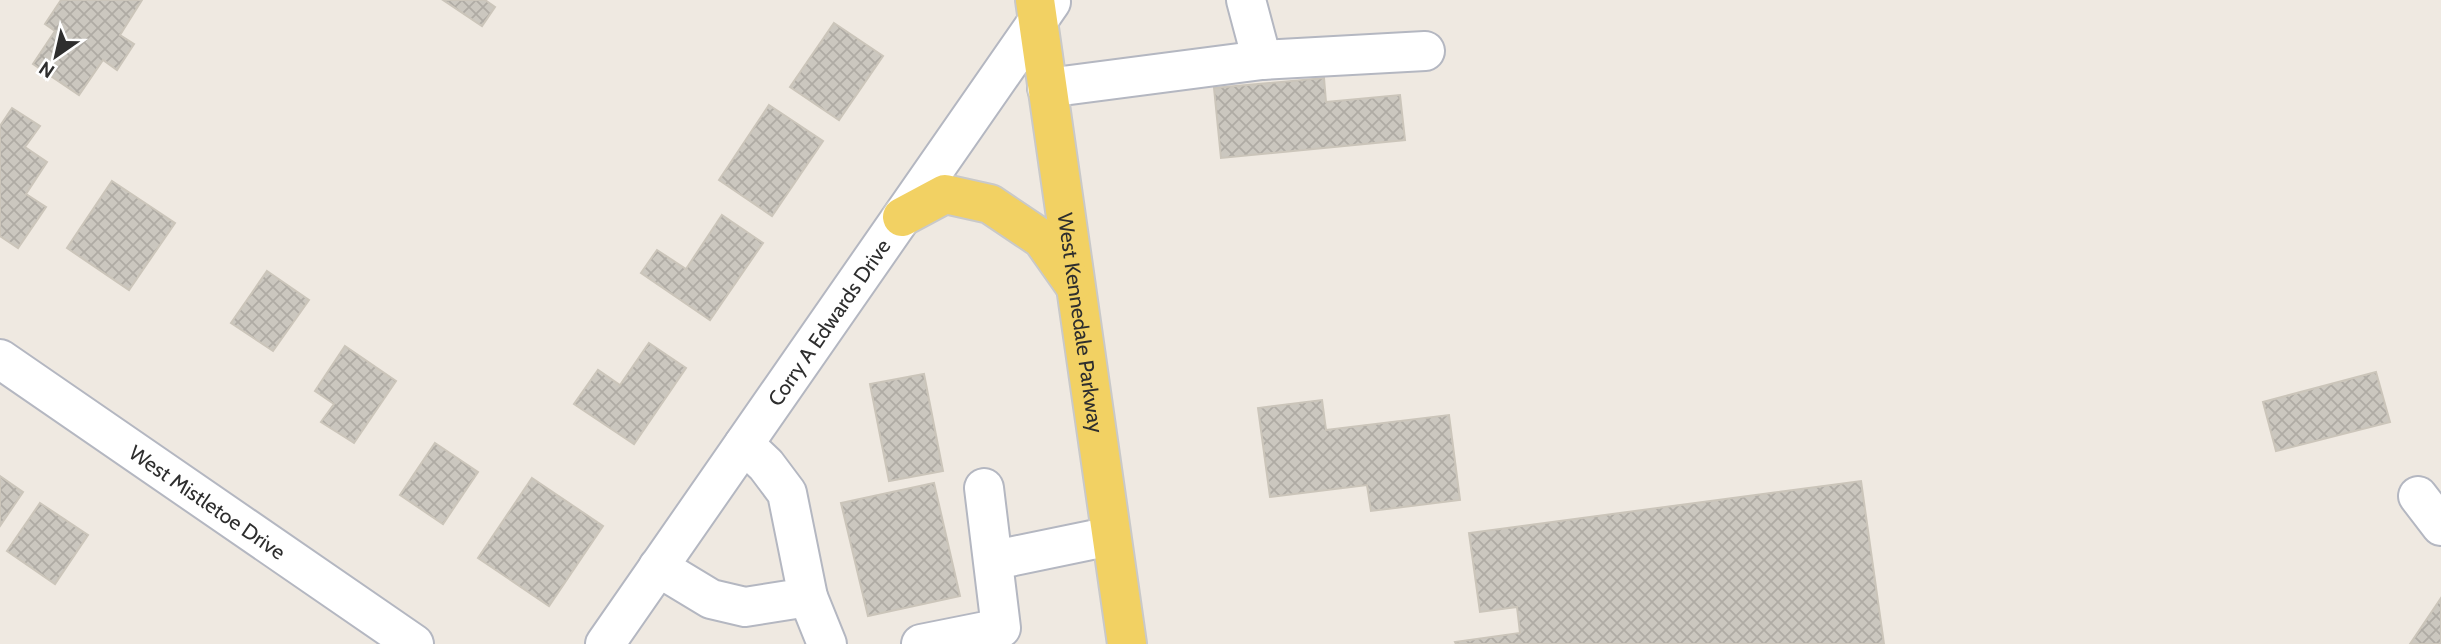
<svg xmlns="http://www.w3.org/2000/svg" width="2441" height="644" viewBox="0 0 2441 644" font-family="Cabin,sans-serif">
<defs>
<pattern id="building-cross-hatch" width="8" height="8" patternUnits="userSpaceOnUse" patternTransform="scale(1.75)"><rect width="8" height="8" fill="#cbc7bf"/><path d="M0 0l8 8M0 8l8-8" fill="none" stroke="#afaba4"/></pattern>
</defs>
<rect width="100%" height="100%" fill="#efe9e1"/>
<!-- building -->
<g fill="url(#building-cross-hatch)" stroke="#cbc5ba" stroke-width="2">
<path d="M61 0H142L120 35 134 44 117 70 103 60 79 95 33 64 55 31 45 24Z"/>
<path d="M443 0H485L495 7 482 26Z"/>
<path d="M834 23 883 56 839 120 790 87Z"/>
<path d="M1324 78 1326 102 1400 95 1405 140 1221 158 1214 88Z"/>
<path d="M769 105 823 141 772 216 719 180Z"/>
<path d="M12 108 40 126 25 147 47 162 26 194 46 207 18 248 0 236V126Z"/>
<path d="M112 181 175 223 129 290 67 248Z"/>
<path d="M722 215 763 243 710 320 641 273 657 250 686 269Z"/>
<path d="M267 271 309 300 273 351 231 323Z"/>
<path d="M649 343 686 368 634 444 574 404 598 370 620 385Z"/>
<path d="M345 346 396 381 354 443 321 422 334 404 315 391Z"/>
<path d="M2376 372 2390 422 2276 451 2263 402Z"/>
<path d="M924 374 943 471 889 481 870 384Z"/>
<path d="M1322 400 1326 430 1449 415 1460 500 1371 511 1367 485 1270 497 1258 408Z"/>
<path d="M435 443 478 472 443 524 400 495Z"/>
<path d="M0 476 23 492 0 526Z"/>
<path d="M532 478 603 526 549 606 478 558Z"/>
<path d="M1861 481 1884 644H1456L1455 642 1520 633 1517 607 1480 612 1469 533Z"/>
<path d="M934 483 960 596 868 616 841 503Z"/>
<path d="M40 503 88 535 55 584 7 551Z"/>
<path d="M2441 598V644H2410Z"/>
</g>
<g fill="none" stroke-linecap="round" stroke-linejoin="round">
<!-- minor casing -->
<g stroke="#b4b7c1" stroke-width="42">
<g id="minor">
<path d="M1246 0 1262 60 1425 51"/>
<path d="M1047 88 1262 60"/>
<path id="s1" d="M0 359 414 644"/>
<path d="M2418 496 2441 526"/>
<path d="M995 560 1111 536"/>
<path d="M658 567 711 599 745 607 808 597 787 493 766 465 744 444"/>
<path d="M808 597 827 644"/>
<path id="s2" d="M605 644 1051 2"/>
<path d="M921 644 1001 628 984 488"/>
</g>
</g>
<!-- major casing -->
<g stroke="#c9c9c9" stroke-width="42">
<g id="major">
<path id="s3" d="M1035 0 1127 644"/>
<path d="M902 217 945 194 990 204 1042 239 1073 283"/>
</g>
</g>
<!-- minor -->
<use href="#minor" stroke="#fff" stroke-width="38"/>
<!-- major -->
<use href="#major" stroke="#f2d163" stroke-width="38"/>
</g>
<g text-anchor="middle" dominant-baseline="central" stroke-width="6" stroke-linejoin="round" paint-order="stroke">
<!-- street labels -->
<g font-size="21" fill="#2e2e2e" stroke="#fff">
<text stroke="none"><textPath href="#s2" startOffset="392">Corry A Edwards Drive</textPath></text>
<text stroke="none"><textPath href="#s3" startOffset="326">West Kennedale Parkway</textPath></text>
<text stroke="none"><textPath href="#s1" startOffset="252">West Mistletoe Drive</textPath></text>
</g>
</g>
<!-- north arrow -->
<g transform="translate(56 56) rotate(214)" stroke="#ffffff" stroke-width="5" paint-order="stroke">
<path d="M0-5L12 26L0 18L-12 26Z" fill="#2e2e2e"/>
<text y="-10" font-size="19" font-weight="bold" text-anchor="middle" fill="#2e2e2e">N</text>
</g>
</svg>
